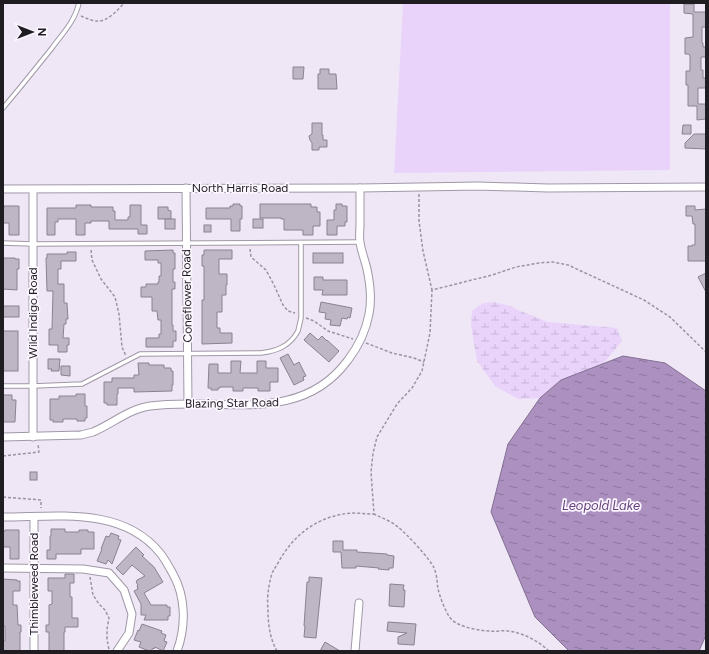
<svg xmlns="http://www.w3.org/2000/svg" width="709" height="654" viewBox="0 0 709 654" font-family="Figtree,sans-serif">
<defs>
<pattern id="wetland-marsh" width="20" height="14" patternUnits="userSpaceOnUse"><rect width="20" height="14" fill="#e9d3fa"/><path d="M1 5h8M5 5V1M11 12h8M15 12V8" fill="none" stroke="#c8b5d6"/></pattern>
<pattern id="water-ripples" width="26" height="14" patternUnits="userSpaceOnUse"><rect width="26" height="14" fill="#ac91c0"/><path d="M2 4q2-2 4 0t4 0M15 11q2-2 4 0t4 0" fill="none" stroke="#8c769c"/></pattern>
</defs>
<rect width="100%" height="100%" fill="#efe7f6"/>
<!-- green -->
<path fill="#e9d3fa" d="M403 3H670V170L394 173Z"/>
<!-- wetland -->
<path fill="url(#wetland-marsh)" d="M493 302 511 306 518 310 548 322 617 328 622 341 603 364 561 380 540 398 518 399 495 386 477 361 471 325 472 311 483 303Z"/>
<!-- water -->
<path fill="url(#water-ripples)" stroke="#826e91" d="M623 356 665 363 706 391V635L699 651H569L535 617 491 512 508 444 540 398 561 380Z"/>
<!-- building -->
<g fill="#beb6c5" stroke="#8a8290">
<path d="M684 4H694V12H706V27H702V43H703V47H706V57H701V70H703V78H706V88H698V104H706V119L697 120V106H688V85H686V71H690V56L689 54H685V38L693 37V14L684 13Z"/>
<path d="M293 67H304L303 79H293Z"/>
<path d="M320 69H329V74H336L337 89H318V74H320Z"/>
<path d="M312 123H322V135H323V140H327V147H319V150H312V143L310 140 309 136 312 134Z"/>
<path d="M683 125H691V134H682Z"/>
<path d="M694 134H706V149L685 148V143Z"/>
<path d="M233 204H240V206H242V219H240V231H231V219H206V208H230V206H233Z"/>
<path d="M260 204H311V207H317V212H320V226H313V235H303V230H284V219H281V218H260Z"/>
<path d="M336 204H342V206H347V222H345V226H337V235H327V220H334V210H336Z"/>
<path d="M76 205H91V207H113V211H115V220H128V217H130V205H141V225H147V234H138V229H109V221H91V223H85V235H76V219H58V222H55V235H47V208H76Z"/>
<path d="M4 206H19V235H9V223H3V208H4Z"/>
<path d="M686 206H695V210L706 209V261H688V246H692V245H695V224H693L692 216H686Z"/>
<path d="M158 207H168V210L171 211V219H158Z"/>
<rect x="165" y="219" width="10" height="10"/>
<rect x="253" y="219" width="10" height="9"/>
<rect x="204" y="225" width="7" height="7"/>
<path d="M173 250V253H175V269H173V282H175V289H172V325H173V331H176V341H173V347H146V338H159V334H161V320H158L157 311H152V297H141V287H146V284H158V282H159V276H161V263H158V260H145V251Z"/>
<path d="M204 250H232V259H219V274H227V285H226V295H222V312H217V328H220V333H232V343L202 344V300H204V266H202V255H204Z"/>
<path d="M67 252H76V261H61V269H58V284H64V303H67L68 319H66V324H64L63 338H69V345H67V352H58V345H49V329H52L53 291H47L46 258H47V254H67Z"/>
<rect x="313" y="253" width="30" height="10"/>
<path d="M3 258H15V259H19V269H17V290L3 289Z"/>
<path d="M706 273V292L698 277Z"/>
<path d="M314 277H323V280H347V295H322L323 290H314Z"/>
<path d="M321 302 352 308 350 318 348 317 347 319 342 318 340 326 330 325 331 320 325 319 326 313 319 312Z"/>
<rect x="3" y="306" width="16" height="11"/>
<rect x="3" y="331" width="15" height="40"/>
<path d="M310 333 318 340 322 336 327 341V340L339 351 329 362 304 340Z"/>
<path d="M288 354 294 365 299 362 306 376 303 377 304 380 294 385 280 358Z"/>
<path d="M48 359H60L59 371H51L52 369H48Z"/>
<path d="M231 361H241L240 373H257V361H266V368H278V382H270V391H258V388H243V391H233V387H220V388H218V390H211V388H208L209 364H218V373H231Z"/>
<path d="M138 363H149V365H164V368H171V371H173V385H172V391L134 392V388H118V394H117V405H107V403H104V382H112V378H134V375H139Z"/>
<path d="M61 366H70V376L61 375Z"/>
<path d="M76 394H85V406H87V418H85V421H77V419H63V422H53V420H50V399H59V396H76Z"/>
<path d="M3 395H12V400H16L15 422H3Z"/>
<rect x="30" y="472" width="7" height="8"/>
<path d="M51 529H65V532H79V530H88V532H94V549H81V554H56V559H47V550H50V536H51Z"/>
<path d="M5 530H19V559H10V547H3V531H5Z"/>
<path d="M111 533 119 536 118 539 121 540 112 564 108 560 106 564 97 561 102 549H101L106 536 109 537Z"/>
<path d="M333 541H343V550H357V552L387 554V555L394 556 393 568H389V570L378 569 379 568 356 566V568H342L341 552H333Z"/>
<path d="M136 547 144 555 142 556 154 567 163 582 144 593 151 605H167V607H170V616H168V620H144L146 615H141V604L134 591 138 589 137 586 138 585 136 582 137 581V580L145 576 132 565 123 575 116 568Z"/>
<path d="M65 574H74V583H70V597H72V618H78V627H65V632H64V651H49V632H46V625H49V605L52 604V591H48V578H65Z"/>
<path d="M309 577 322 578 316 638 304 637 305 626H304L307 582H309Z"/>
<path d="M3 579 17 580V581H20V591H13V605H17L18 625H21V632H20V651H3V641H5V626H3Z"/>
<path d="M390 584 404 585 403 590H405L404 607 389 606Z"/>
<path d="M388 622 416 624 414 645 398 644V637L407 633 387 631Z"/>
<path d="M142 624 162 631 161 633 166 635 164 641 167 642 163 651 155 647 154 649 153 648 151 651H149L139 647 141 642 134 640 138 630 139 631Z"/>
<path d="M325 642 340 651H320Z"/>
</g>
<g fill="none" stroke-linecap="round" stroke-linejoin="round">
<!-- service casing -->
<g stroke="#a098a6" stroke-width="5.5">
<g id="service">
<path d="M3 108C20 88 36 68 52 48 63 33 75 21 79 3"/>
<path d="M3 243 33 244 360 242"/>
<path d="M3 386H33L82 384 140 354 261 353C277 351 290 346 298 331 299 327 300 322 301 318V243"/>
</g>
</g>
<!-- minor casing -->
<g stroke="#a098a6" stroke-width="9">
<g id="minor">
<path d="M186 188 188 404"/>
<path d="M3 189 360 188 478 186 548 188 706 187"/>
<path d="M33 190V437"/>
<path d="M3 437 81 435C85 434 89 433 93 432 112 424 129 409 150 406 219 396 299 427 348 360 358 347 366 330 369 314 372 299 370 283 367 269 365 260 361 251 360 242 359 236 360 230 360 224 360 212 360 200 360 188"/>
<path d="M3 517C56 517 122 506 160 553 165 559 169 567 173 574 186 597 186 627 177 651"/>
<path d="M3 568 83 569 109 573 124 590 132 614 129 633 117 651"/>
<path d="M34 651V517"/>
<path d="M355 651 359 603"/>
</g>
</g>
<!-- path -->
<g stroke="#9a949f" stroke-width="1.5" stroke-dasharray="3 2" stroke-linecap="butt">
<path d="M81 16C86 18 92 21 97 21 107 22 118 10 124 3"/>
<path d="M419 194V221L423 251 432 290"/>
<path d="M250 249 251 257 266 270 274 285 283 305 288 311 295 313"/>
<path d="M91 250 92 260 101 279 115 297 119 314 122 347 126 356"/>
<path d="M306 318 314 321 328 331 353 339"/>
<path d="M366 343 392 353 414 358 424 362"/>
<path d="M3 456 39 452 38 444"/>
<path d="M3 497 41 500V508"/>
<path d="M90 577 93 595 99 604 105 610 109 618 107 629V639L109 650"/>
<path d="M277 651C270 639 268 624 268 610 267 599 268 588 271 577 272 572 275 568 278 563 292 537 314 519 343 514 353 512 364 514 374 514"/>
<path d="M549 651C538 641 524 633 508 631 502 630 496 632 490 631 480 631 460 627 452 620 446 614 440 597 438 589 437 582 437 575 434 568 431 560 406 533 398 527 391 521 382 518 374 514L371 472 373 453 377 437 397 404 412 388 422 371 430 333 432 290 492 275 516 267 539 263 553 262 568 265 644 300 670 317 706 352"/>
</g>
<!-- service -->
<use href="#service" stroke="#fff" stroke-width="3.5"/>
<!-- minor -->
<use href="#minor" stroke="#fff" stroke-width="7"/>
</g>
<g text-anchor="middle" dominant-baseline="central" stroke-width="3.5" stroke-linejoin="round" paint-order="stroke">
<!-- street labels -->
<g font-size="12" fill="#201d22" stroke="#fbf6ff">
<text x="240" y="188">North Harris Road</text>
<text transform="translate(187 296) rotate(-91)">Coneflower Road</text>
<text transform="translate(33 313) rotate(-90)">Wild Indigo Road</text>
<text transform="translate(232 403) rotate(-1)">Blazing Star Road</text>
<text transform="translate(34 584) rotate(-90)">Thimbleweed Road</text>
</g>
<!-- water labels -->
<g font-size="13" font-style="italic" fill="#65407d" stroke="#fbf6ff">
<text x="601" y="505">Leopold Lake</text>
</g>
</g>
<!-- border -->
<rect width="709" height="654" fill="none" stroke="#201d22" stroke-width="8"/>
<!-- north arrow -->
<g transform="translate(32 32) rotate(90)" stroke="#fbf6ff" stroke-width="3" paint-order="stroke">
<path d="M0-3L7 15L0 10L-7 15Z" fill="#201d22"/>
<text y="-6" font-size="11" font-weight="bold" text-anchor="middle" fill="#201d22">N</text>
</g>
</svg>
